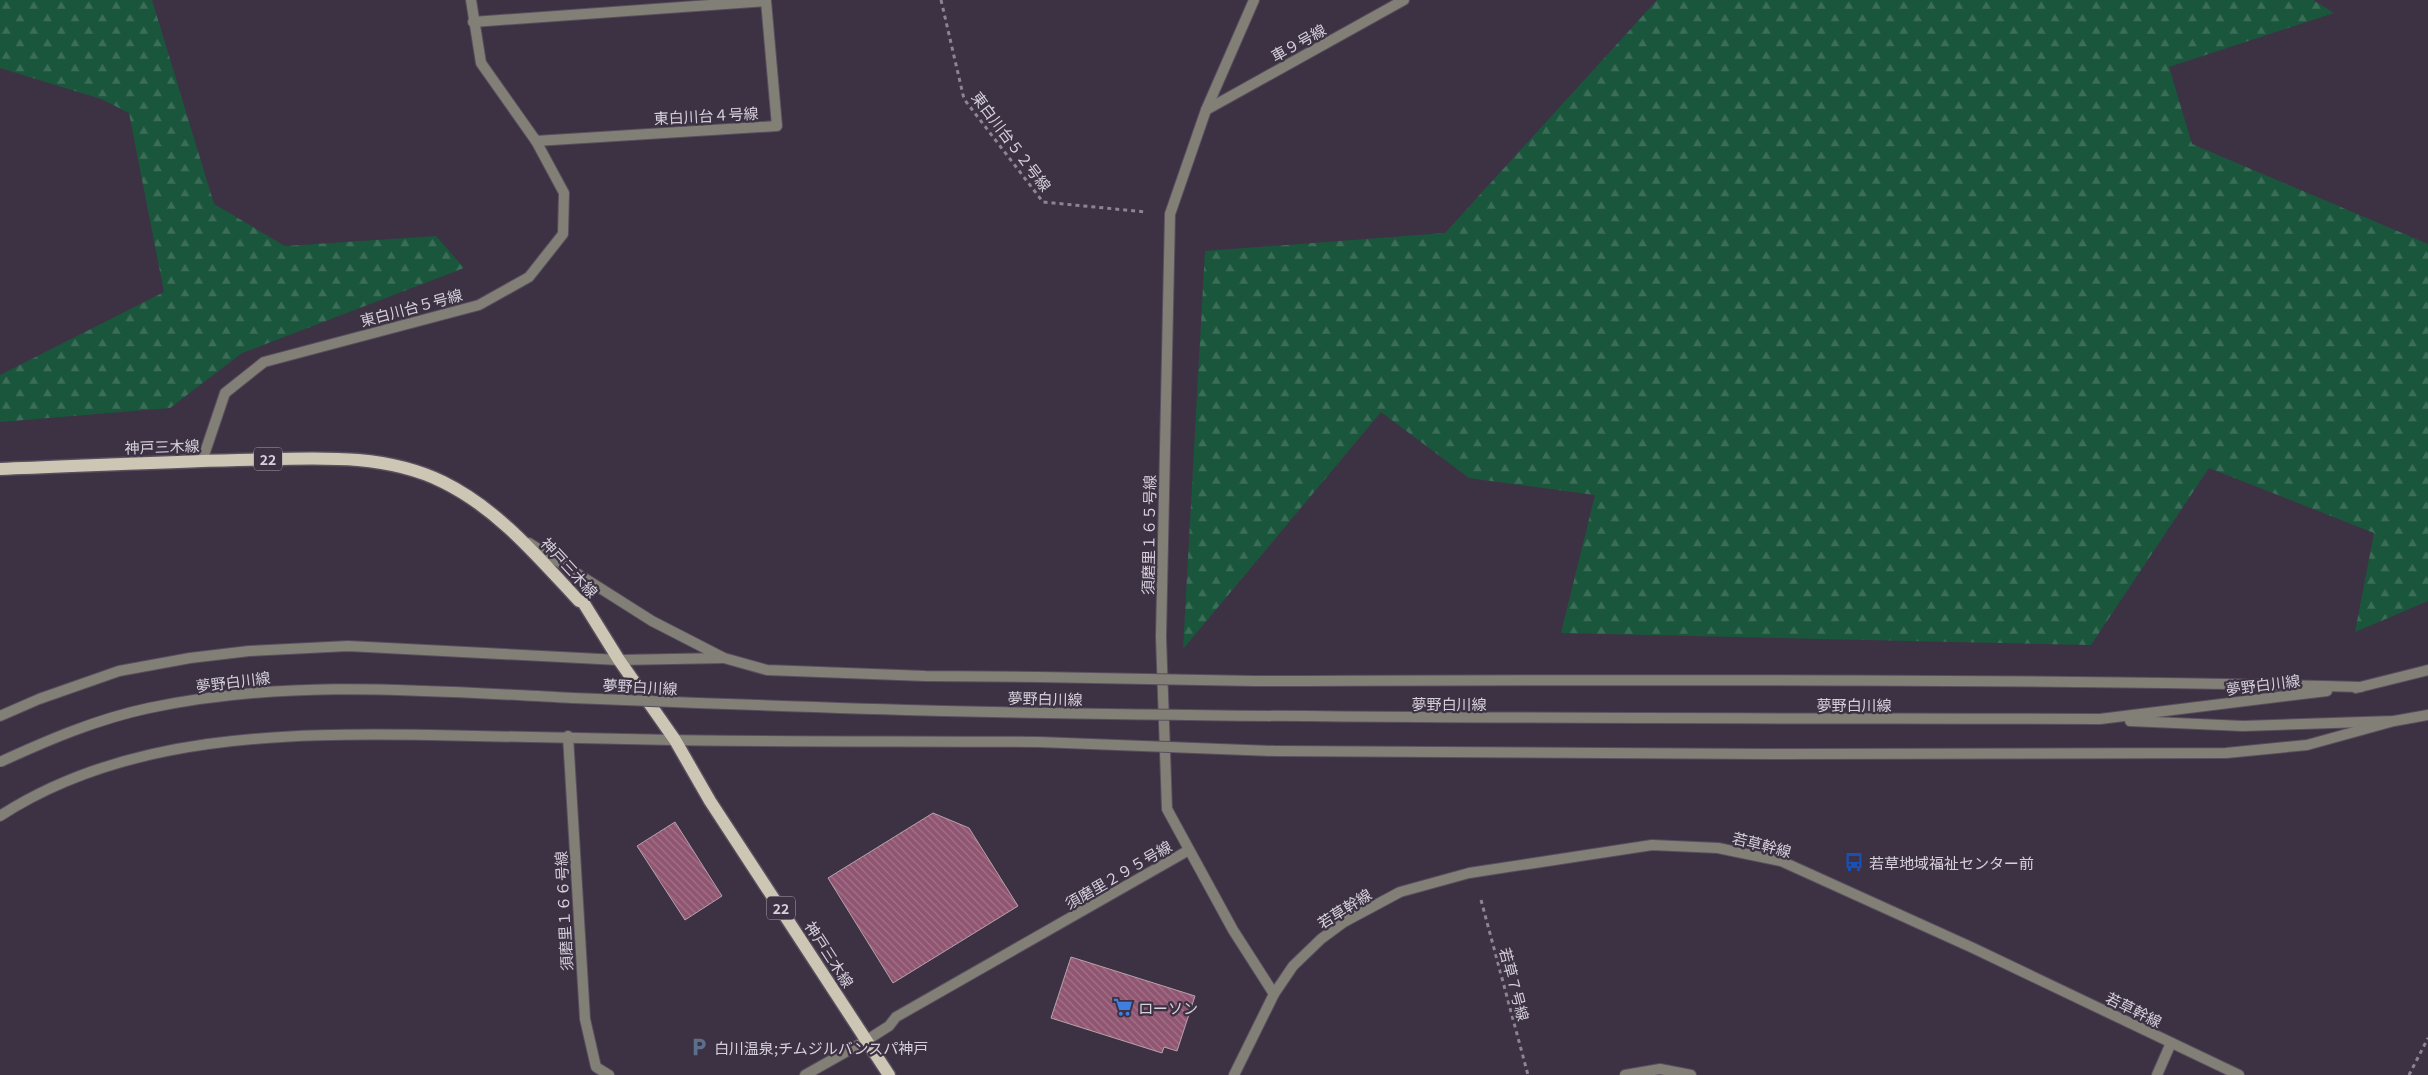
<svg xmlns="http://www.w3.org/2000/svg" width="2428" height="1075" viewBox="0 0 2428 1075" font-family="Georgia,'Noto Sans JP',serif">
<defs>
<pattern id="forest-firs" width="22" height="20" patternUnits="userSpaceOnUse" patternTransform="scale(1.25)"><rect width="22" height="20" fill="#1a563c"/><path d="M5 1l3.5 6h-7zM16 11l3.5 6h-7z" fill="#3b6d58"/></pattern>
<pattern id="building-back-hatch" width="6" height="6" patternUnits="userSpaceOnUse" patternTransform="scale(1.25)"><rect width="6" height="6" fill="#905571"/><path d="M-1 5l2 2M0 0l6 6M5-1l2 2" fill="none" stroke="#a4748b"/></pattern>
</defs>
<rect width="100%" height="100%" fill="#3c3243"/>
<!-- forest -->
<g fill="url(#forest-firs)">
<path d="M0 0H152L214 204 285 246 436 236 464 268 242 353 170 408 0 422V375L164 292 129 113 101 99 0 68Z"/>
<path d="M1657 0H2313L2334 13 2169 67 2192 144 2428 244V601L2355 632 2374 533 2209 468 2091 645 1561 633 1595 495 1469 478 1381 412 1183 649 1205 251 1445 233Z"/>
</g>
<!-- building -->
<g fill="url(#building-back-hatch)" stroke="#b9a2ac">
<path d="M933 813 969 828 1018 906 893 983 828 878Z"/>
<path d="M675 822 722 896 685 920 637 846Z"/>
<path d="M1071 957 1195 996 1177 1051 1164 1047 1162 1053 1051 1018Z"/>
</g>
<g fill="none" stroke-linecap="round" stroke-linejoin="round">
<!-- minor casing -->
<g stroke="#584e5e" stroke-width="12">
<g id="minor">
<path d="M471 0 481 63 536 141 777 126 766 1 473 22"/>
<path d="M1254 0 1206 110 1170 214 1161 637 1167 809 1233 930 1274 994"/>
<path d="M1206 110 1404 0"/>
<path d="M202 461 225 393 264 362 479 305 529 277 563 234 564 193 536 141"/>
<path d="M568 736 585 1019 596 1067 609 1075"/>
<path d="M867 1040 889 1026 896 1017 1189 850"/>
<path d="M1625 1075 1660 1069 1691 1075"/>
<path d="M2157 1075 2171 1043"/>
</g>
</g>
<!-- tertiary casing -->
<g stroke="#584e5e" stroke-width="12">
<g id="tertiary">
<path d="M529 543 652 621 724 658 767 670 925 676 1038 677"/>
<path d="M1256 681C1625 680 1993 678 2361 687"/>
<path d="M2356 688 2428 670"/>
<path d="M0 716 39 699 119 671 190 658 249 651 348 646 619 660 724 658"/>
<path d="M2100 719 2327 691"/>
<path d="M2130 721 2243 726 2394 721 2428 715"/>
<path d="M1275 751 1768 754 2226 753 2307 745 2394 721"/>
<path d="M0 816C126 734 285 733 430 735 512 736 593 738 674 740 796 742 917 741 1039 742"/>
<path d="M805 1075 867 1040"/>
<path d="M1234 1075 1274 994 1293 966 1321 939 1344 922 1400 892 1469 873 1652 845 1718 848 1781 861 1973 948 2239 1075"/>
</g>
</g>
<!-- primary casing -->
<g stroke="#584e5e" stroke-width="15">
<path id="primary" d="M0 469C79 466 159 462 238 460 306 459 380 451 443 482 498 509 538 557 579 601L583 602 619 660 675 740 710 801 889 1075"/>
</g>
<!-- path -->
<g stroke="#8c8492" stroke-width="3" stroke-dasharray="4 4" stroke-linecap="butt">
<path d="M941 0 964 99 1043 202 1146 212"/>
<path d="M1481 900 1528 1075"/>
<path d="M2409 1075 2428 1038"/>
</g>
<!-- minor -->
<use href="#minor" stroke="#827f76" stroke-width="10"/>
<!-- tertiary -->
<use href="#tertiary" stroke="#827f76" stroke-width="10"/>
<!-- primary -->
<use href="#primary" stroke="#cdc6b4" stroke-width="12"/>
<!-- tertiary-bridge casing -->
<g stroke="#584e5e" stroke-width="12" stroke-linecap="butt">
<g id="tertiary-bridge">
<path d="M1038 677 1256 681"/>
<path d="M1039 742 1275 751"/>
<path d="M0 762C48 740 97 719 149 708 288 678 432 691 573 698 696 703 820 708 944 711 1329 719 1715 718 2100 719"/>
</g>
</g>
<!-- tertiary-bridge -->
<use href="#tertiary-bridge" stroke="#827f76" stroke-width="10"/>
</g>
<!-- icons -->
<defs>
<g id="bus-bare" transform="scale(1.5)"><path d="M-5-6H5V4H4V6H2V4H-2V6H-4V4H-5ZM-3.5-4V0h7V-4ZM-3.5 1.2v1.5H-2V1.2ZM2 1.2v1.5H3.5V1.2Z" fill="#1a4fb4" stroke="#3c3243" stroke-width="2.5" paint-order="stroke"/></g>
<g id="supermarket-bare" transform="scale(1.5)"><path d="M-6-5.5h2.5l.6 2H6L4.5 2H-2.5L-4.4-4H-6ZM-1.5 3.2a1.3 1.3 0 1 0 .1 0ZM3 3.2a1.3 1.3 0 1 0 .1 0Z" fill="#3f7fe0" stroke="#3c3243" stroke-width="2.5" paint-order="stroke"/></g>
<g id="parking-bare" transform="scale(1.5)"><path d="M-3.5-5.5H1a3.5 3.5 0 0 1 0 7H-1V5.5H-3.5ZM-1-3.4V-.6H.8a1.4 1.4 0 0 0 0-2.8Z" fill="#5c6f8a" stroke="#3c3243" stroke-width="2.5" paint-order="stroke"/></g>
</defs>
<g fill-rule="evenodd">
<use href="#bus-bare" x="1854" y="862"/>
<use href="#supermarket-bare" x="1123" y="1007"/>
<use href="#parking-bare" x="699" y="1047"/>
</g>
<g text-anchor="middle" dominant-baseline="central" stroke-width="4.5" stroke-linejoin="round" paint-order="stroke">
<!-- shield labels -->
<g fill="#3c3243" stroke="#a8a1ad" stroke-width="1">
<rect x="254" y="447.5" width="28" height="23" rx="4"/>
<rect x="767" y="896.5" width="28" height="23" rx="4"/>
</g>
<g font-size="14" font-weight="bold" fill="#d6d0db">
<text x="268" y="459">22</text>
<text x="781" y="908">22</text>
</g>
<!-- street labels -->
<g font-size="15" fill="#d6d0db" stroke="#3c3243">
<text transform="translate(1298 42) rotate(-29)">車９号線</text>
<text transform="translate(706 115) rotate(-3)">東白川台４号線</text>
<text transform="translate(1012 141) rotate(53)">東白川台５２号線</text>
<text transform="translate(411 307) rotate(-15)">東白川台５号線</text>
<text transform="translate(162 446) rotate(-2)">神戸三木線</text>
<text transform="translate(1148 535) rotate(-89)">須磨里１６５号線</text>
<text transform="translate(570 567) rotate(47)">神戸三木線</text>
<text transform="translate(233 681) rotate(-7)">夢野白川線</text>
<text transform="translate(2263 684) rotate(-7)">夢野白川線</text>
<text transform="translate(640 686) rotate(3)">夢野白川線</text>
<text transform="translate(1045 698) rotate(1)">夢野白川線</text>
<text x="1449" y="703">夢野白川線</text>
<text x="1854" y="704">夢野白川線</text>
<text transform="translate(1762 844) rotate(14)">若草幹線</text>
<text transform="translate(1118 874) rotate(-30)">須磨里２９５号線</text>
<text transform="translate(1344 908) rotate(-32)">若草幹線</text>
<text transform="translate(563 911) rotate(-93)">須磨里１６６号線</text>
<text transform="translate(830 954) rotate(57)">神戸三木線</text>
<text transform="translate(1515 984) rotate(75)">若草７号線</text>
<text transform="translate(2134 1009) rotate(26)">若草幹線</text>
</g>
<!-- poi labels -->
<g font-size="15" fill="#d6d0db" stroke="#3c3243" text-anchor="start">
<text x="1869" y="862">若草地域福祉センター前</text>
<text x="1138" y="1007">ローソン</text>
<text x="714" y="1047">白川温泉;チムジルバンスパ神戸</text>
</g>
</g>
</svg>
